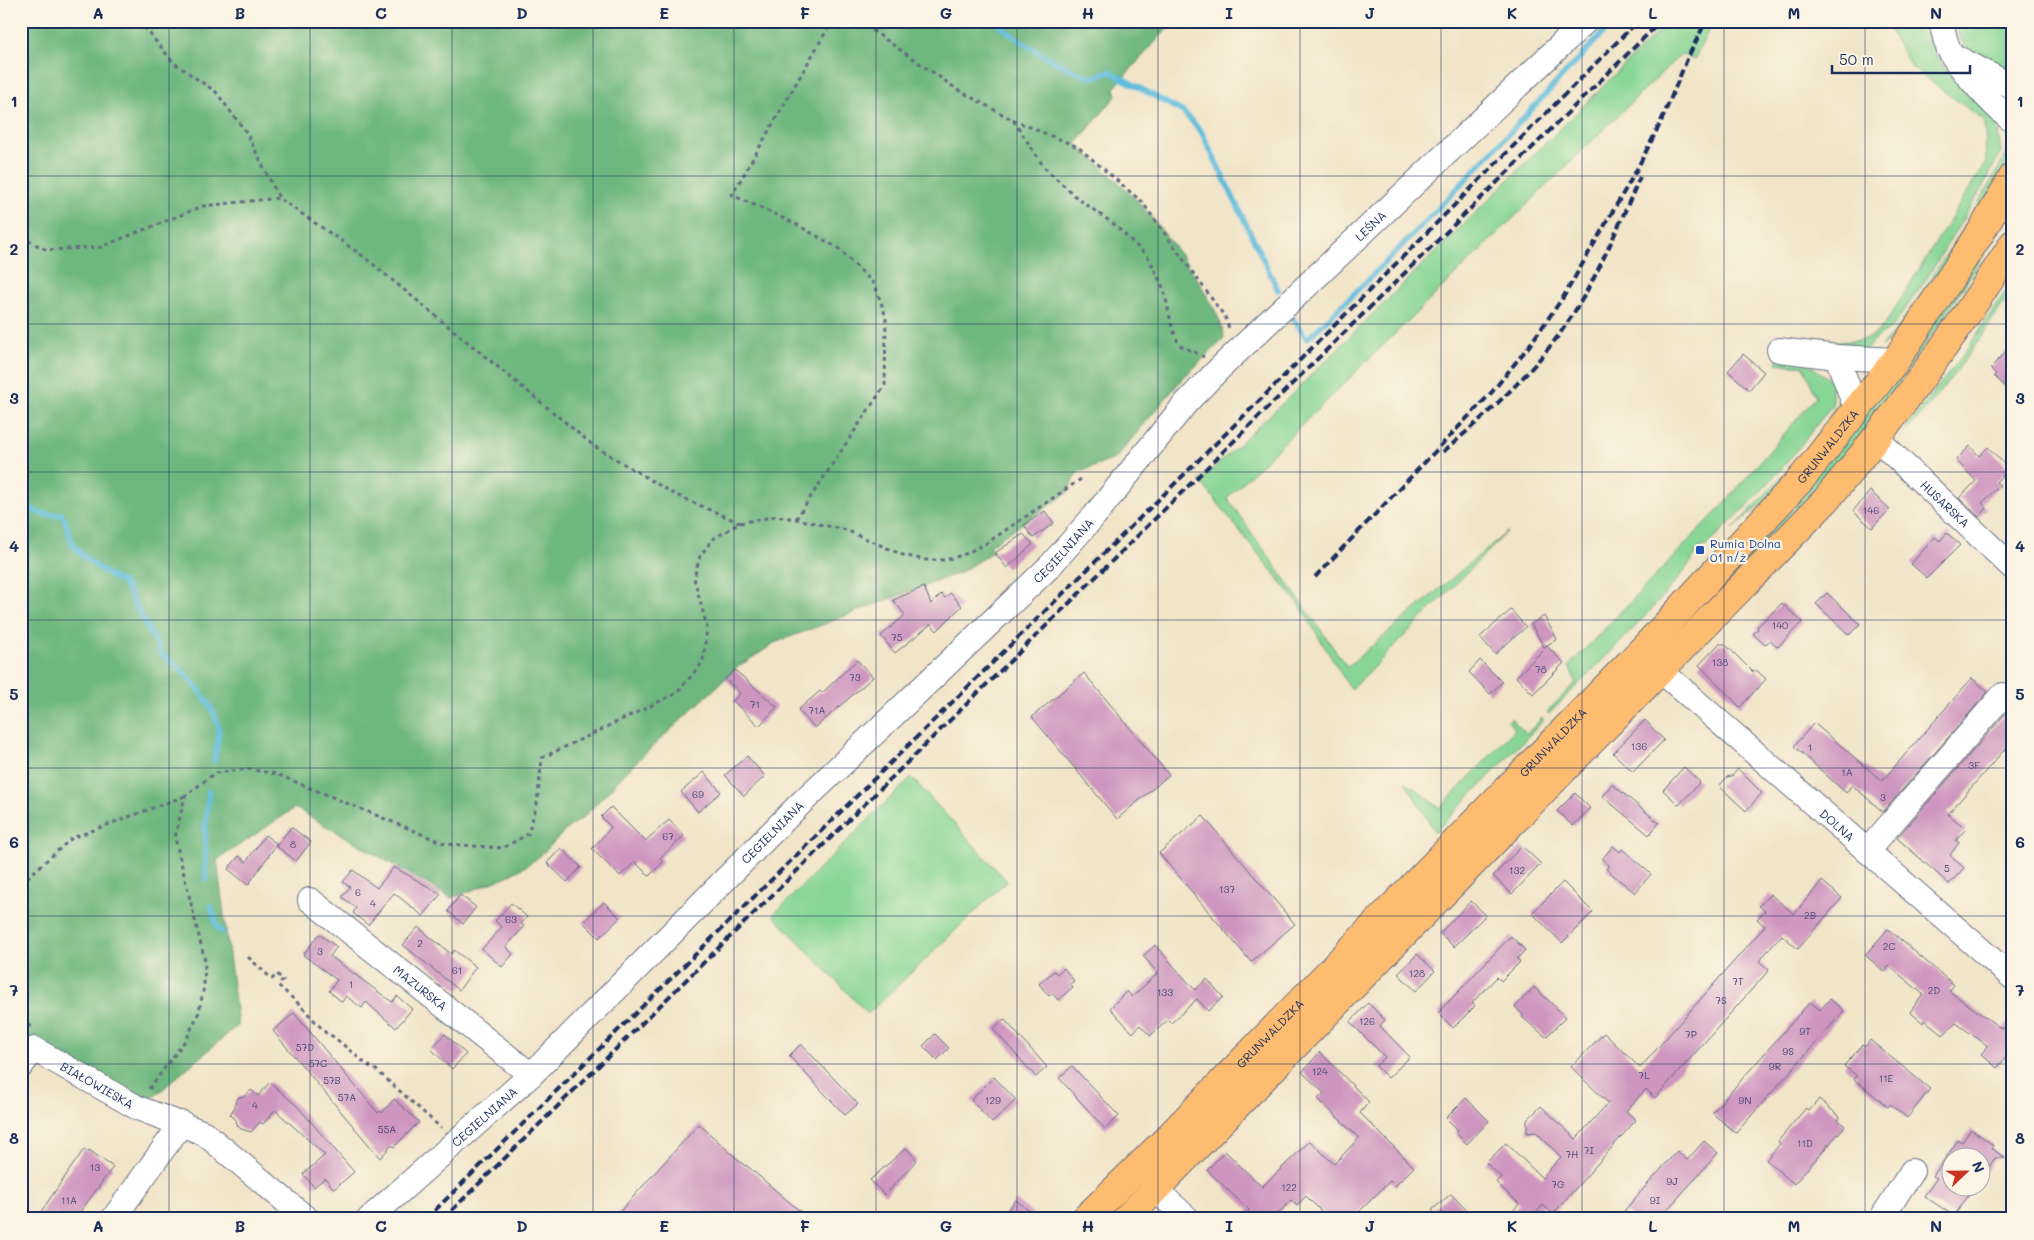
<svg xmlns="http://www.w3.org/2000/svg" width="2034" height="1240" viewBox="0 0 2034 1240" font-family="Mali,sans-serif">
<rect width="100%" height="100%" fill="#fcf5e5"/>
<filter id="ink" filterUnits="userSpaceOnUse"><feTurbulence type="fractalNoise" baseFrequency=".02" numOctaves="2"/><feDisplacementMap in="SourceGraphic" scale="10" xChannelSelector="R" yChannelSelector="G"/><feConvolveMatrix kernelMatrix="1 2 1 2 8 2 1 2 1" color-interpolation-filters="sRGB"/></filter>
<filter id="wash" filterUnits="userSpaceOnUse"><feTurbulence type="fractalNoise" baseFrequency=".0096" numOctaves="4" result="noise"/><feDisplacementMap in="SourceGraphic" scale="20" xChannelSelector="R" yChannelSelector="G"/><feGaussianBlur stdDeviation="1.12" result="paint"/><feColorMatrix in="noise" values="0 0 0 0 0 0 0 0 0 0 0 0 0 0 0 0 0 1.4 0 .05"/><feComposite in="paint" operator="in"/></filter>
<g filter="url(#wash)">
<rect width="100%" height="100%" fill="#f1e4c7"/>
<!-- green -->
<g fill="#88d695" stroke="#52827a">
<path d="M1669 21H1718L1710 27 1694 60 1681 54 1227 498 1347 667 1508 531 1351 690 1300 606 1200 481 1286 400Z"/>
<path d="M1884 21H1928C1929 67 1969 94 2001 120L1997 126 2001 152 1986 181 1927 278 1891 329 1876 338 1865 351 1780 344 1782 336C1802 338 1850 346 1867 338 1874 336 1880 329 1885 324L1986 162 1985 121 1912 68Z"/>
<path d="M1955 21H2013V80C1987 64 1960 54 1955 21Z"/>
<path d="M2009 131 2013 141 2011 155 1975 219 1902 332 1881 346 1900 326 1969 220 2006 155Z"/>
<path d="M2013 201 2009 214C1951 310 1887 404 1817 492L1654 662 1649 658Z"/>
<path d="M2013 280V288C1982 338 1948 386 1907 430V425L1961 358Z"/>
<path d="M1778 356 1805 361 1829 379 1832 385V405L1785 465 1747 506 1704 548 1702 546 1695 552 1696 555C1654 613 1599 662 1549 714L1547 712 1576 682 1569 666 1722 506 1816 397 1804 366 1776 363Z"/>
<path d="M1839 400 1838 414 1766 500 1733 529C1767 491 1816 446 1839 400Z"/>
<path d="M1511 718 1526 734 1542 718 1544 720 1435 832 1405 781 1440 808 1515 729 1508 721Z"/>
<path d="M911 777 1007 881 868 1014 773 915Z"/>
</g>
<!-- forest -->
<path fill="#6eb77e" stroke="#44736e" d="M21 21H1174L1114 88 1116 96 1076 144C1098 164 1123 184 1143 207 1165 233 1223 307 1224 339L1182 379 1115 459 1077 473 1066 494 989 546 994 551 961 572 774 643C763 652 751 658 739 666L635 763 582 819C563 828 552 847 536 859 511 878 480 887 451 898L295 808 217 860 238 1025 149 1101 140 1104 21 1034Z"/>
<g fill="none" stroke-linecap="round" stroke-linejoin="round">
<!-- stream -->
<g stroke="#5ebcdc" stroke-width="5.5">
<path d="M994 21C1024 46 1055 64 1091 78L1109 71 1183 112 1201 131 1278 290"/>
<path d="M1292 317 1307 339C1414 238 1513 129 1614 21"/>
<path d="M21 502C32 513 46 516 61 514 68 524 68 534 73 544 78 554 112 580 123 582L162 655C181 666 216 705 218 727 220 738 216 750 214 761"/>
<path d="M206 880 205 831 209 791"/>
<path d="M211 906 217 927 222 932"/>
</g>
</g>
<g id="blocks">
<!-- building -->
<g fill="#ce95bf">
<path d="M2013 345V394L1994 376 1996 374 1990 368Z"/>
<path d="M1743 354 1764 372 1749 390 1728 371Z"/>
<path d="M1970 446 1979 456 1988 447 2009 469 1996 482 2000 485 1982 503 1987 508 1979 517 1959 498 1976 481 1956 460Z"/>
<path d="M1870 491 1890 509 1872 528 1853 511Z"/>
<path d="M1045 511 1054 523 1033 538 1024 525Z"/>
<path d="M1947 533 1960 545 1927 578 1911 564 1935 537 1940 541Z"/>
<path d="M1023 534 1033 544 1007 568 995 553Z"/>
<path d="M924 587 931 604 941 594 945 598 950 593 962 606 937 631 931 624 895 653 881 636 905 615 893 600Z"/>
<path d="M1827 593 1860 624 1849 635 1816 604Z"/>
<path d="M1782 603 1802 622 1778 647 1770 640 1765 645 1753 634 1758 629 1757 627Z"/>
<path d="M1511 610 1526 627 1495 654 1480 637Z"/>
<path d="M1544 616 1557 639 1544 647 1531 624Z"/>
<path d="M1719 644H1725L1753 672 1756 670 1766 679 1740 707 1699 665Z"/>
<path d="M1547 646 1564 663 1533 694 1516 677Z"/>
<path d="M857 660 873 677 815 728 798 710 820 691 822 693Z"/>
<path d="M1480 660 1502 682 1490 694 1469 672Z"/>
<path d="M735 670 777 707 759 726 733 701 740 693 725 679Z"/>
<path d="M1084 673 1169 775 1117 819 1032 717Z"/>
<path d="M1972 678 1988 692 1883 812 1852 785 1846 793 1794 746 1814 723 1882 781Z"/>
<path d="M2005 714 2013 720V740L1948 814 1966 829 1956 840 1959 843 1950 855 1964 868 1949 884 1897 838Z"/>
<path d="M1645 720 1664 740 1633 772 1613 753Z"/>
<path d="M747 756 765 776 744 796 725 775Z"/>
<path d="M1684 767 1700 782 1679 805 1663 790Z"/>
<path d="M1738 769 1762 793 1746 811 1719 786 1727 777 1732 776Z"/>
<path d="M704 772 721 792 698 812 681 792Z"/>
<path d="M1612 784 1659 823 1649 835 1602 796Z"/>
<path d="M1575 793 1590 808 1573 826 1557 811Z"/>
<path d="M611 807 645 841 669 820 684 836 660 858 663 862 649 876 635 862 620 876 592 849 611 827 601 817Z"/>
<path d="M1203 816 1295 924 1251 962 1159 853Z"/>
<path d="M291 827 311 842 296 861 276 846Z"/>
<path d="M265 835 277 844 248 885 228 869 239 856 246 862Z"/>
<path d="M1522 846 1541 864 1512 894 1493 876Z"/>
<path d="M1613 846 1620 852 1622 849 1651 874 1635 893 1606 869 1609 865 1602 859Z"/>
<path d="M561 848 581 867 567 882 547 863Z"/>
<path d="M394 867 441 894 423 916 394 893 368 925 353 913 356 908 342 897 350 887 343 882 353 870 377 888Z"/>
<path d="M1822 881 1842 898 1798 949 1782 935 1759 961 1769 970 1655 1098 1646 1089 1626 1111 1636 1120 1553 1214 1543 1205 1531 1219H1506L1519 1204 1496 1182 1501 1177 1486 1163 1506 1143 1542 1178 1561 1157 1536 1132 1527 1133V1120L1541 1106 1576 1139 1608 1103 1571 1067 1604 1033 1640 1068 1765 926 1757 919 1765 911 1759 906 1770 894 1794 914Z"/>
<path d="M1563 882 1593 912 1562 943 1532 913Z"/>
<path d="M460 895 476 907 463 924 448 911Z"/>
<path d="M1471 901 1486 915 1454 947 1440 933Z"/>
<path d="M604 902 620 918 599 938 583 922Z"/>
<path d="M511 903 527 917 521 924 524 926 506 947 513 954 502 967 482 949 502 927 495 921Z"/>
<path d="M418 927 451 954 454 950 476 967 459 990 403 945Z"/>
<path d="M1888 929 1954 985 1949 991 2002 1029 2013 1016V1049L1997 1068 1981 1054 1988 1046 1956 1023 1943 1035 1925 1020 1923 1023 1910 1012 1923 994 1889 966 1885 972 1865 955Z"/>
<path d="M319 934 337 947 330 956 392 1002 397 996 412 1009 396 1028 366 1002 362 1008 346 996 342 1002 329 991 337 980 303 955Z"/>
<path d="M1511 936 1525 950 1517 959 1520 962 1501 981 1497 977 1472 1003 1475 1006 1453 1028 1438 1013Z"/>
<path d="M1155 945 1195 990 1207 979 1223 997 1208 1011 1197 999 1171 1023 1168 1020 1150 1036 1140 1025 1133 1033 1110 1008 1127 991 1132 997 1158 973 1143 956Z"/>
<path d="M1417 954 1435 971 1416 991 1398 974Z"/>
<path d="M1064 968 1074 981 1070 984 1073 987 1058 1000 1052 993 1049 996 1039 984 1054 971 1057 974Z"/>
<path d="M1534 987 1566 1017 1546 1037 1522 1017 1523 1015 1515 1007Z"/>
<path d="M1830 999 1844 1011 1736 1133 1712 1113 1810 1002 1820 1010Z"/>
<path d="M1368 1003 1385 1020 1380 1026 1410 1057 1388 1078 1376 1066 1385 1057 1350 1022Z"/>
<path d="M294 1013 378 1113 380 1111 382 1113 394 1099 419 1122 394 1147 392 1145 380 1158 273 1031Z"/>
<path d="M1004 1019 1047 1067 1036 1077 993 1029Z"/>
<path d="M445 1034 466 1054 452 1069 431 1049Z"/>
<path d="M935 1034 949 1048 937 1060 923 1046Z"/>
<path d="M1870 1040 1930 1089 1907 1118 1890 1104 1888 1107 1854 1079 1857 1076 1844 1066 1862 1045 1865 1047Z"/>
<path d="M801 1044 858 1104 845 1115 789 1056Z"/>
<path d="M1320 1052 1369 1102 1360 1113 1414 1167 1395 1186 1390 1181 1357 1214 1354 1211 1346 1219H1329L1306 1196 1297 1206 1291 1200 1273 1219H1242L1249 1210 1207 1170 1225 1151 1262 1187 1310 1141 1334 1164 1359 1138 1318 1099 1324 1093 1302 1072Z"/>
<path d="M1072 1066 1119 1116 1105 1129 1059 1078Z"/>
<path d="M994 1077 1016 1100 992 1123 971 1100Z"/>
<path d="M270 1082 298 1107 354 1172 334 1189 325 1178 314 1187 303 1174 325 1155 275 1110 263 1124 260 1122 251 1132 241 1129 237 1125 236 1120 230 1114 235 1107V1102L239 1097 245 1096 251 1090 258 1096Z"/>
<path d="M1466 1098 1489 1121 1467 1144 1455 1132 1458 1130 1446 1118Z"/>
<path d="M1819 1099 1840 1117 1838 1120 1845 1126 1794 1184 1766 1160 1780 1144 1778 1141 1806 1108 1809 1111Z"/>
<path d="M699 1124 745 1166 746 1165 809 1219H613Z"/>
<path d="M1971 1129 1993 1145 1991 1148 2005 1158H1995L1982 1177V1158H1952V1188H1974L1954 1216 1924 1196 1937 1178 1933 1176 1958 1140 1962 1142Z"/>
<path d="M1704 1141 1718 1153 1659 1219H1634L1624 1211 1677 1151 1687 1160Z"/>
<path d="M906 1148 917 1160 885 1195 870 1180Z"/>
<path d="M84 1149 88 1152 89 1150 113 1167 75 1219H36Z"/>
<path d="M1451 1194 1475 1219H1441L1432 1210Z"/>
<path d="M1016 1200 1039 1219H1000Z"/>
</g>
</g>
</g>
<g filter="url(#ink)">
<use href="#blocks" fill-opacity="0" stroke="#666e83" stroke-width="1"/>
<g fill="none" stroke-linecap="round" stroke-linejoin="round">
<!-- minor casing -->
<g stroke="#666e83" stroke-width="26">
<g id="minor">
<path d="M1942 21C1943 33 1945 44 1952 55 1963 72 1996 109 2013 121"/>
<path d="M1962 60 2013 87"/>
<path d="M1779 350 1837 357 1896 360"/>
<path d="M1837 357 1857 411"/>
<path id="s1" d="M1877 439 2013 568"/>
<path id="s2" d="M1661 671 2013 978"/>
<path d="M1867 851 2003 695"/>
<path id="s3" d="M310 900 531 1075"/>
<path id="s4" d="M21 1066 34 1049 138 1108 204 1133 307 1219"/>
<path d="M1155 1189 1188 1219"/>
<path d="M113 1219 182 1123"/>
<path id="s5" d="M369 1219 531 1075 798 806 1049 567 1095 515 1186 403 1220 368 1586 21"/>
<path d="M1881 1219 1912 1171"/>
</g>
</g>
<!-- major casing -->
<g stroke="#666e83" stroke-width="30">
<g id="major">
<path id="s6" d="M1085 1219 1166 1140 1649 643 1802 478 1896 360 1981 232 2013 177"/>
<path d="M1126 1219 1826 500C1895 417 1955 335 2013 244"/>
</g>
</g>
<!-- path -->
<g stroke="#666e83" stroke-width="3" stroke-dasharray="4 4" stroke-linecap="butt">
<path d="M139 21 174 63 216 92 246 132 279 198"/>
<path d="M859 21 958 90 1013 120 1044 167 1077 198 1115 225 1149 258 1164 290 1172 327 1179 345 1204 357"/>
<path d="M1013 120 1078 147 1142 202 1225 317 1230 331"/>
<path d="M21 237 47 250 101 247 203 206 279 198 363 256 594 446 674 494 740 523"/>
<path d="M796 519 885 385 886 317 875 285 838 248 794 223 732 195 832 21"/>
<path d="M21 883 72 838 185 796"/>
<path d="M248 957 272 979 277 974 283 980 278 985 300 1005 326 1033 334 1037 367 1065 374 1068 441 1128"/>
<path d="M21 1021 34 1028"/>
<path d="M149 1089 187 1038 199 1012 204 986 205 961 175 838 185 796 215 773 249 769 276 774 446 844 503 848 528 834 537 804 542 758 677 693 703 662 707 627 694 578 700 556 713 539 740 523 776 516 796 519 846 530 903 555 926 560H944L963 555 987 543 1084 477"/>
</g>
<!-- minor -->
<use href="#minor" stroke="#fff" stroke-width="24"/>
<!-- major -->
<use href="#major" stroke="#fdbc70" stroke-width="28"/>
<!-- rail -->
<g stroke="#1b2f5e" stroke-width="4" stroke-dasharray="8 4" stroke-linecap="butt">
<path d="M1443 452C1485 416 1525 380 1558 336 1593 289 1616 231 1640 177"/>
<path d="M1315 577 1492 392 1529 346 1564 296 1636 171 1660 124 1688 57 1706 21"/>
<path d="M426 1219 1260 400 1638 21"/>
<path d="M443 1219 1661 21"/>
</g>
</g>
</g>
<!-- grid -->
<path fill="none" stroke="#1b2f5e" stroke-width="1" stroke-opacity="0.55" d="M169 21V1219M310 21V1219M452 21V1219M593 21V1219M734 21V1219M876 21V1219M1017 21V1219M1158 21V1219M1300 21V1219M1441 21V1219M1582 21V1219M1724 21V1219M1865 21V1219M21 176H2013M21 324H2013M21 472H2013M21 620H2013M21 768H2013M21 916H2013M21 1064H2013"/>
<!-- markers -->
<rect fill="#1a4fb4" stroke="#fcf5e5" stroke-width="2" x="1695" y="545" width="10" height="10" rx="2.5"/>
<g text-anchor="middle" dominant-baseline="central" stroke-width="4.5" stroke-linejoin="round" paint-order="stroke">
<!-- number labels -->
<g font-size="10" fill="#484876">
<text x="1871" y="510">146</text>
<text x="1780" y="625">140</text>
<text x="897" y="637">75</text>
<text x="1720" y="662">138</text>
<text x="1541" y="669">78</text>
<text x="855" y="677">73</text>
<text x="755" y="704">71</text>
<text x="817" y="710">71A</text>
<text x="1639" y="746">136</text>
<text x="1810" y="747">1</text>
<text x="1974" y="765">3F</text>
<text x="1847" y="772">1A</text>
<text x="698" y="794">69</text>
<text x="1883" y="797">3</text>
<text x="668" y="836">67</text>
<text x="293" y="844">8</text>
<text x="1947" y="868">5</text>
<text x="1517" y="870">132</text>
<text x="1227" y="889">137</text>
<text x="358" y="892">6</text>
<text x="373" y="903">4</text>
<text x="1810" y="915">2B</text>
<text x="511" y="919">63</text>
<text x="420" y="943">2</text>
<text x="1889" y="946">2C</text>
<text x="320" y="951">3</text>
<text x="457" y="970">61</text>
<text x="1417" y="973">128</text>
<text x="1738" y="981">7T</text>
<text x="351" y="984">1</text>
<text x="1934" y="990">2D</text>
<text x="1165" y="992">133</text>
<text x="1721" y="1000">7S</text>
<text x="1367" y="1021">126</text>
<text x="1805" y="1031">9T</text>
<text x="1691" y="1034">7P</text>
<text x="305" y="1047">57D</text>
<text x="1788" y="1051">9S</text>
<text x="318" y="1063">57C</text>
<text x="1775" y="1066">9R</text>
<text x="1320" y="1071">124</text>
<text x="1644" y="1075">7L</text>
<text x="1886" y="1078">11E</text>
<text x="332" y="1080">57B</text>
<text x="347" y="1097">57A</text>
<text x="993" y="1100">129</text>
<text x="1745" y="1100">9N</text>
<text x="255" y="1105">4</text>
<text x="387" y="1129">55A</text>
<text x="1805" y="1143">11D</text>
<text x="1589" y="1150">7I</text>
<text x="1572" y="1154">7H</text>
<text x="95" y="1167">13</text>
<text x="1672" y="1181">9J</text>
<text x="1558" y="1184">7G</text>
<text x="1289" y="1187">122</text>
<text x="69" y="1200">11A</text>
<text x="1655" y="1200">9I</text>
</g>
<!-- street labels -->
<g font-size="12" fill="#1b2f5e" stroke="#fcf5e5">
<text stroke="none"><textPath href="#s5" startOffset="1412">LEŚNA</textPath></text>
<text stroke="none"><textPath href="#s6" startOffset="1072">GRUNWALDZKA</textPath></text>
<text stroke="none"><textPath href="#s1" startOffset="94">HUSARSKA</textPath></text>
<text stroke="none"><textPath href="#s5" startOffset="964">CEGIELNIANA</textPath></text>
<text stroke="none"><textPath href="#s6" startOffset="668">GRUNWALDZKA</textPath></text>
<text stroke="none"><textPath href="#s2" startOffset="234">DOLNA</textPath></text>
<text stroke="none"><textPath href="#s5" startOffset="559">CEGIELNIANA</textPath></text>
<text stroke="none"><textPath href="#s3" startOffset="141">MAZURSKA</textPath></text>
<text stroke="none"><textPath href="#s6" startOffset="262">GRUNWALDZKA</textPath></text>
<text stroke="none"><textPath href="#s4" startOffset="94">BIAŁOWIESKA</textPath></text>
<text stroke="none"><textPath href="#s5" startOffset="154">CEGIELNIANA</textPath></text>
</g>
<!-- transit labels -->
<g font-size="12" fill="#164399" stroke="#fcf5e5" text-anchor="start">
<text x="1710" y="543">Rumia Dolna<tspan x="1710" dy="14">01 n/ż</tspan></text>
</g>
</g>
<!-- margin -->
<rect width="2034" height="1240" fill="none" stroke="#fcf5e5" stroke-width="55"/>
<!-- north arrow -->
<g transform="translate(1966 1172) rotate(68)"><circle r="24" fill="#fcf5e5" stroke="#a2a6af"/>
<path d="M0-4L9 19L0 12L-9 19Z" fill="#c8321e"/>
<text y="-8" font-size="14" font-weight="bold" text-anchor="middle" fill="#1b2f5e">N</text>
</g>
<!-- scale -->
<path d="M1832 65v8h138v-8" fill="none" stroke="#1b2f5e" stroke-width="2.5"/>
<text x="1839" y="65" font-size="15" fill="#1b2f5e" stroke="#fcf5e5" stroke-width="4" paint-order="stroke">50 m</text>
<rect x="28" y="28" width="1978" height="1184" fill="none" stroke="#1b2f5e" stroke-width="2"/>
<g font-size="16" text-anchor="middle" font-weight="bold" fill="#1b2f5e">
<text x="98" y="19">A</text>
<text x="240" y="19">B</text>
<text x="381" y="19">C</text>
<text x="522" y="19">D</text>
<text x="664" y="19">E</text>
<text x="805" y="19">F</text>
<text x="946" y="19">G</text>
<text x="1088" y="19">H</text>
<text x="1229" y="19">I</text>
<text x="1370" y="19">J</text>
<text x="1512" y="19">K</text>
<text x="1653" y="19">L</text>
<text x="1794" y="19">M</text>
<text x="1936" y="19">N</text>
<text x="14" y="107">1</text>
<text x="2020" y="107">1</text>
<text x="14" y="255">2</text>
<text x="2020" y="255">2</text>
<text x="14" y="404">3</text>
<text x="2020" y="404">3</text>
<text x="14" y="552">4</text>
<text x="2020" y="552">4</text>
<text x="14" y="700">5</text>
<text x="2020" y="700">5</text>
<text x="14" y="848">6</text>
<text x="2020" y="848">6</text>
<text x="14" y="996">7</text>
<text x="2020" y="996">7</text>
<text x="14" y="1144">8</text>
<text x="2020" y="1144">8</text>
<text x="98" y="1232">A</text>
<text x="240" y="1232">B</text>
<text x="381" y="1232">C</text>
<text x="522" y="1232">D</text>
<text x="664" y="1232">E</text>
<text x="805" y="1232">F</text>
<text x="946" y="1232">G</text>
<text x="1088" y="1232">H</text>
<text x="1229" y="1232">I</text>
<text x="1370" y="1232">J</text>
<text x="1512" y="1232">K</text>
<text x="1653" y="1232">L</text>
<text x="1794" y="1232">M</text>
<text x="1936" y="1232">N</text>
</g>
</svg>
